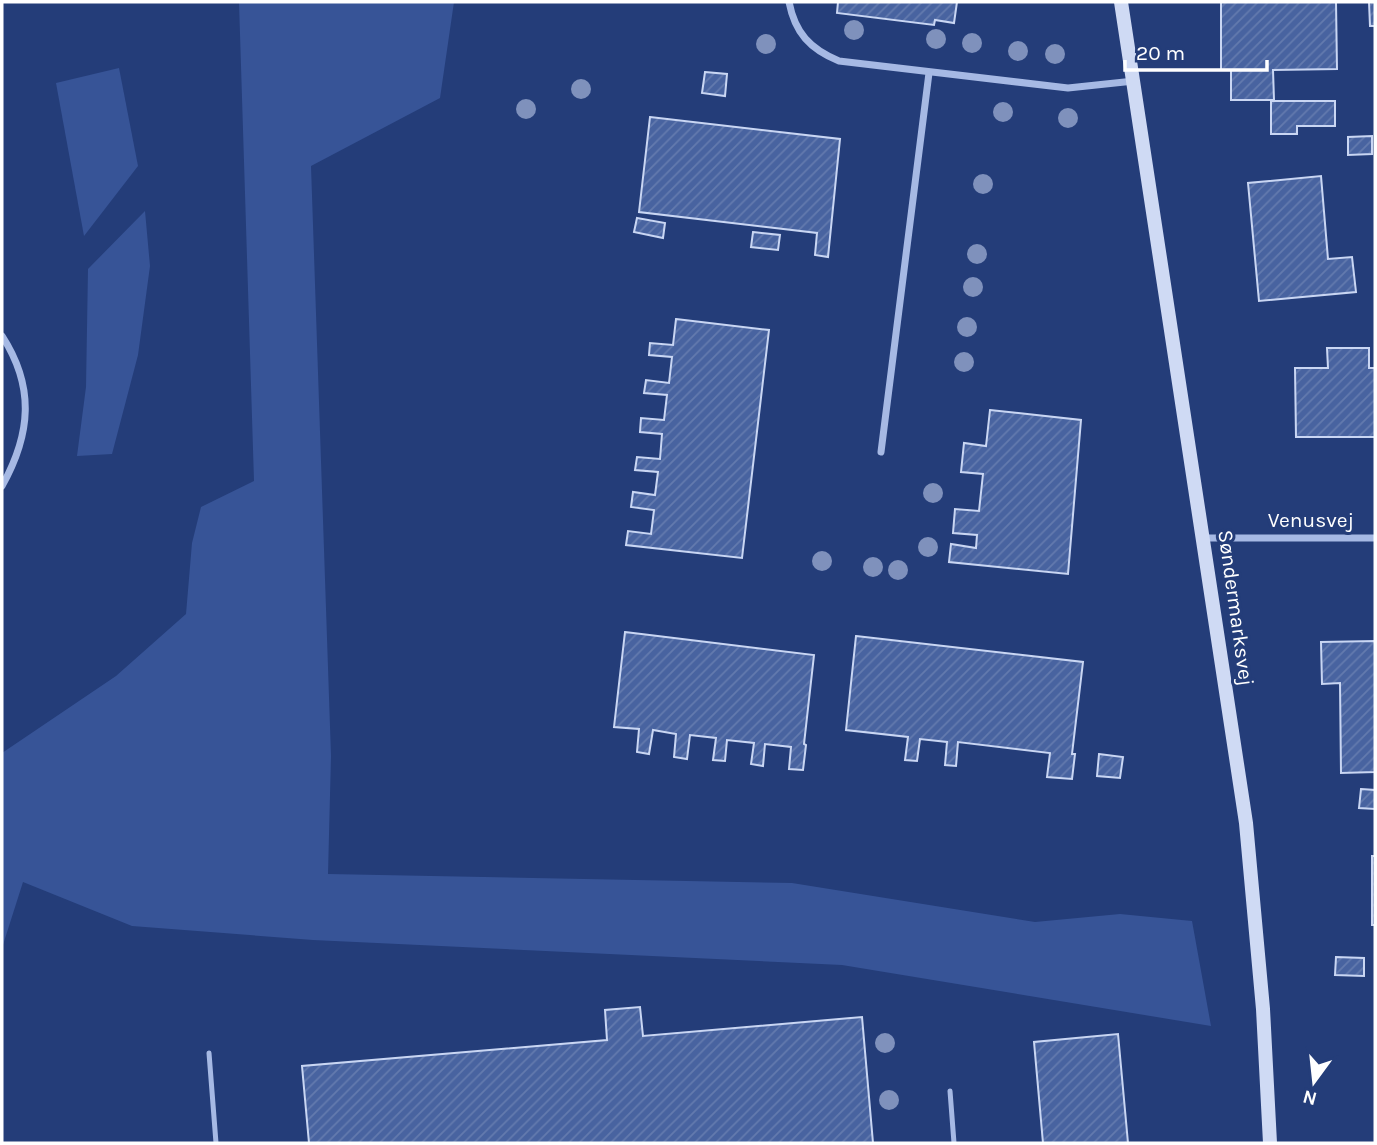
<svg xmlns="http://www.w3.org/2000/svg" width="1377" height="1145" viewBox="0 0 1377 1145" font-family="Karla,sans-serif">
<defs>
<pattern id="building-hatch" width="6" height="6" patternUnits="userSpaceOnUse" patternTransform="scale(1.75)"><rect width="6" height="6" fill="#4863a0"/><path d="M-1 1l2-2M0 6l6-6M5 7l2-2" fill="none" stroke="#637aae"/></pattern>
</defs>
<rect width="100%" height="100%" fill="#243d79"/>
<!-- green -->
<g fill="#375497">
<path d="M239 2H454L440 98 311 166 331 756 328 874 792 883 1035 922 1120 914 1192 921 1211 1026 842 965 313 940 132 926 23 882 2 948V753L116 676 186 614 192 543 201 507 254 481Z"/>
<path d="M119 68 138 166 84 236 56 83Z"/>
<path d="M145 211 150 266 138 355 112 454 77 456 86 387 88 269Z"/>
</g>
<!-- building -->
<g fill="url(#building-hatch)" stroke="#c9d6f3" stroke-width="2">
<path d="M838 2H957L954 23 935 20 934 25 837 13Z"/>
<path d="M1221 2H1336L1337 69 1273 70 1274 100H1231V70H1221Z"/>
<path d="M1369 2H1375V26H1370Z"/>
<path d="M705 72 727 74 725 96 702 93Z"/>
<path d="M1271 101H1335V126H1297V134H1271Z"/>
<path d="M650 117 840 139 828 257 815 255 817 233 639 212Z"/>
<path d="M1372 136V154L1348 155V137Z"/>
<path d="M1321 176 1328 259 1352 257 1356 292 1259 301 1248 183Z"/>
<path d="M637 218 665 223 663 238 634 232Z"/>
<path d="M753 232 780 235 778 250 751 247Z"/>
<path d="M676 319 769 330 742 558 626 545 628 531 651 534 654 510 631 507 633 492 655 495 658 472 635 470 637 457 660 459 662 434 640 432 641 418 664 420 667 395 644 393 646 380 669 383 672 357 649 355 650 343 673 345Z"/>
<path d="M1327 348H1369V368H1375V437H1296L1295 368H1328Z"/>
<path d="M990 410 1081 420 1068 574 949 562 951 544 976 548 977 535 953 533 955 509 979 511 983 474 961 472 964 443 986 446Z"/>
<path d="M625 632 814 655 804 744 806 745 803 770 789 769 791 747 765 744 763 766 751 764 754 743 727 740 725 761 713 760 716 738 690 735 687 759 674 757 676 734 653 730 649 754 637 752 639 729 614 727Z"/>
<path d="M856 636 1083 662 1072 754H1075L1072 779 1047 777 1050 753 958 742 956 766 945 765 947 742 920 739 917 761 905 760 908 737 846 730Z"/>
<path d="M1375 641V772L1341 773 1340 683 1322 684 1321 642Z"/>
<path d="M1099 754 1123 757 1120 778 1097 776Z"/>
<path d="M1361 789 1375 790V809L1359 808Z"/>
<rect x="1372" y="856" width="3" height="69"/>
<path d="M1336 957 1364 958V976L1335 975Z"/>
<path d="M640 1007 643 1036 862 1017 873 1143H309L302 1066 607 1040 605 1010Z"/>
<path d="M1118 1034 1128 1143H1043L1034 1042Z"/>
</g>
<g fill="none" stroke-linecap="round" stroke-linejoin="round">
<!-- lane -->
<g stroke="#a6b9e4" stroke-width="5">
<path d="M209 1053 216 1143"/>
<path d="M950 1091 954 1143"/>
</g>
<!-- street -->
<g stroke="#a6b9e4" stroke-width="7">
<path d="M789 2C795 33 810 49 839 61L1068 88 1134 81"/>
<path d="M2 336C35 387 31 434 2 486"/>
<path d="M881 452 929 73"/>
<path d="M1204 538H1375"/>
</g>
<!-- secondary -->
<path stroke="#cfdaf4" stroke-width="14" d="M1121 2 1246 823 1263 1009 1270 1143"/>
</g>
<!-- trees -->
<g fill="#7f91bc">
<circle cx="854" cy="30" r="10"/>
<circle cx="936" cy="39" r="10"/>
<circle cx="972" cy="43" r="10"/>
<circle cx="766" cy="44" r="10"/>
<circle cx="1018" cy="51" r="10"/>
<circle cx="1055" cy="54" r="10"/>
<circle cx="581" cy="89" r="10"/>
<circle cx="526" cy="109" r="10"/>
<circle cx="1003" cy="112" r="10"/>
<circle cx="1068" cy="118" r="10"/>
<circle cx="983" cy="184" r="10"/>
<circle cx="977" cy="254" r="10"/>
<circle cx="973" cy="287" r="10"/>
<circle cx="967" cy="327" r="10"/>
<circle cx="964" cy="362" r="10"/>
<circle cx="933" cy="493" r="10"/>
<circle cx="928" cy="547" r="10"/>
<circle cx="822" cy="561" r="10"/>
<circle cx="873" cy="567" r="10"/>
<circle cx="898" cy="570" r="10"/>
<circle cx="885" cy="1043" r="10"/>
<circle cx="889" cy="1100" r="10"/>
</g>
<g text-anchor="middle" dominant-baseline="central" stroke-width="6" stroke-linejoin="round" paint-order="stroke">
<!-- street labels -->
<g font-size="21" fill="#fff" stroke="#243d79">
<text x="1311" y="520">Venusvej</text>
<text transform="translate(1236 608) rotate(82)">Søndermarksvej</text>
</g>
</g>
<!-- border -->
<rect width="1377" height="1145" fill="none" stroke="#ffffff" stroke-width="7"/>
<!-- north arrow -->
<g transform="translate(1314 1082) rotate(195)" stroke="#243d79" stroke-width="5" paint-order="stroke">
<path d="M0-5L12 26L0 18L-12 26Z" fill="#ffffff"/>
<text y="-10" font-size="19" font-weight="bold" text-anchor="middle" fill="#ffffff">N</text>
</g>
<!-- scale -->
<path d="M1125 60v10h142v-10" fill="none" stroke="#ffffff" stroke-width="3.5"/>
<text x="1136" y="60" font-size="21" fill="#ffffff" stroke="#243d79" stroke-width="5" paint-order="stroke">20 m</text>
</svg>
